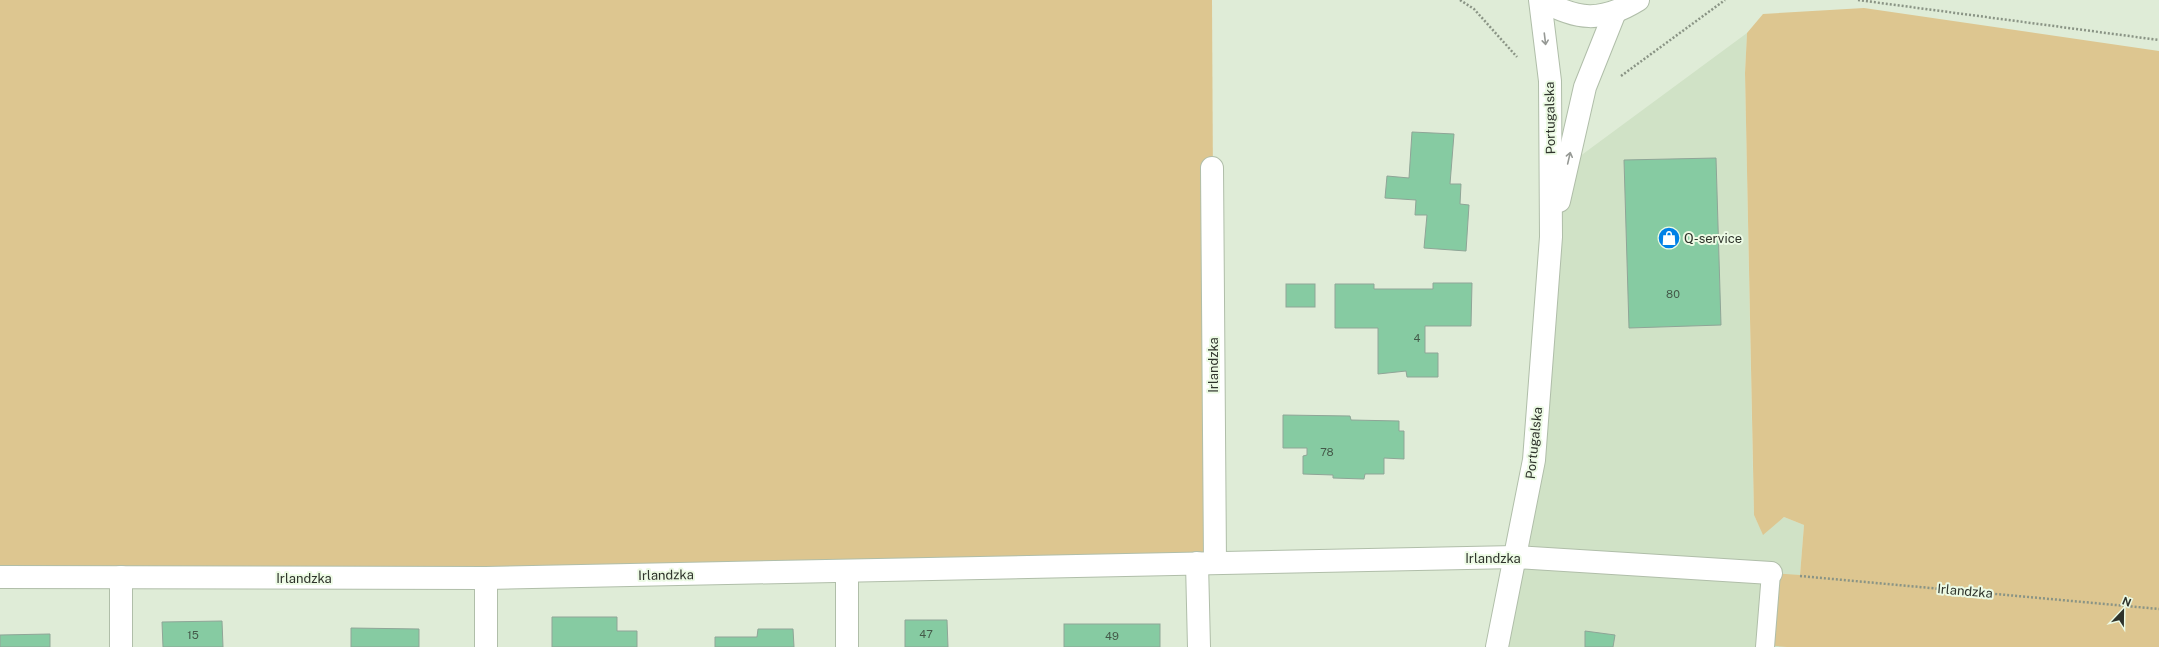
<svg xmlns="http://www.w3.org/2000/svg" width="2159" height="647" viewBox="0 0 2159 647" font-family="'Public Sans',sans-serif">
<rect width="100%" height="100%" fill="#dfecd7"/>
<!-- built -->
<path fill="#d0e2c6" d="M1747 33 1745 73 1753 473 1754 515 1763 534 1784 517 1804 525 1800 575 2159 647H1497L1516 557 1551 237 1568 165Z"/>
<!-- green -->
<g fill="#ddc690">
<path d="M0 0H1212L1215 563 0 577Z"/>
<path d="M1864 8 2159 51V647H1787L1765 645 1771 573 1800 575 1804 525 1784 517 1763 535 1754 515 1745 73 1747 33 1763 14Z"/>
</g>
<!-- building -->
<g fill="#86cba2" stroke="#8fa597">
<path d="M1412 132 1454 134 1450 184H1461L1460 204 1469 205 1466 251 1424 248 1427 215H1415L1416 200 1385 198 1387 176 1409 178Z"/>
<path d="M1716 158 1721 325 1629 328 1624 160Z"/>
<path d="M1433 283H1472L1471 326H1425V353H1438V377H1407L1406 371 1378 374V328H1335V284H1374V289H1433Z"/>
<rect x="1286" y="284" width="29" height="23"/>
<path d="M1283 415 1350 416 1351 420 1399 421V431H1404V459L1384 458V474H1365L1364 479 1333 478V475L1303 474V456L1307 455V448H1283Z"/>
<path d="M552 617H617V631H637V647H552Z"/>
<path d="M905 620H947L948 647H905Z"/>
<path d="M222 621 223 647H163L162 622Z"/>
<rect x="1064" y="624" width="96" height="23"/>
<path d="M351 628 419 629V647H351Z"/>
<path d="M758 629H793L794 647H715V637H757Z"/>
<path d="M1585 631 1615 635 1613 647H1585Z"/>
<path d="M50 634V647H0V635Z"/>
</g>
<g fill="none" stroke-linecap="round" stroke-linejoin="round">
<!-- lane casing -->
<g stroke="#b0bea9" stroke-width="20">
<path id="lane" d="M1765 647 1771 573"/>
</g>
<!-- street casing -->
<g stroke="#b0bea9" stroke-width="24">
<g id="street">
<path d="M1212 168 1215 563"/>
<path d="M1559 201 1585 87 1615 12"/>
<path d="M1197 563 1199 647"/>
<path d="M847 571V647"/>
<path d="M0 577 486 578 1516 557 1771 573"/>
<path d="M121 577V647"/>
<path d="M486 647V578"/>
<path d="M1497 647 1534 460 1551 237 1550 81 1540 0"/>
</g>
</g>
<!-- primary casing -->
<g stroke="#b0bea9" stroke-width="24">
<path id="primary" d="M1541 0C1577 20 1601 23 1638 0"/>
</g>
<!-- path -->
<g stroke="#8a9485" stroke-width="2.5" stroke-dasharray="2 2" stroke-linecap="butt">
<path d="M1460 0 1474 9 1517 57"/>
<path d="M1858 0 2159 40"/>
<path d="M1621 76 1725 0"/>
<path d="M1800 576 2159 609"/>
</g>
<!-- lane -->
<use href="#lane" stroke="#fff" stroke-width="18"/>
<!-- street -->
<use href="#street" stroke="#fff" stroke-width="22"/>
<!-- primary -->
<use href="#primary" stroke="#fff" stroke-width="22"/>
</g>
<!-- one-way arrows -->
<defs><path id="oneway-shaft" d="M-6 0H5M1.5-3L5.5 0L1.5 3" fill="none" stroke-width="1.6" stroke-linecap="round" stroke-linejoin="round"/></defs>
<g stroke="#969995">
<use href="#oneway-shaft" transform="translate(1545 39) rotate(83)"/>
<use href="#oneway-shaft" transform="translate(1569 158) rotate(-77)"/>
</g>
<!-- icons -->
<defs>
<g id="shop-disc" transform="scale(1.15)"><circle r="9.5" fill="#0081e6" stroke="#ecfae4"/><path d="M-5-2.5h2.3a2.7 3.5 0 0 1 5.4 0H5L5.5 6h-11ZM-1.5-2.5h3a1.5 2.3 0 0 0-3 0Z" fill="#fff"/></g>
</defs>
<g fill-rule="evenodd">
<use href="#shop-disc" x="1669" y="238"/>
</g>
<g text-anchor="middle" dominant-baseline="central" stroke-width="4" stroke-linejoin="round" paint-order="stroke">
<!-- number labels -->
<g font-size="11" fill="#445949">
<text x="1673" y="294">80</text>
<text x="1417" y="338">4</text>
<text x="1327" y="452">78</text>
<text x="926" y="634">47</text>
<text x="193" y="635">15</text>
<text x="1112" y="636">49</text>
</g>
<!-- street labels -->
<g font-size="13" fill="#2e332b" stroke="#ecfae4">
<text transform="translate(1550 118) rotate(-91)">Portugalska</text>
<text transform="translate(1213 365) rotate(-90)">Irlandzka</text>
<text transform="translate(1534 443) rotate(-84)">Portugalska</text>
<text x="1493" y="558">Irlandzka</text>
<text transform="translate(666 575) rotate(-1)">Irlandzka</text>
<text x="304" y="578">Irlandzka</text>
<text transform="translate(1965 591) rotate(5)">Irlandzka</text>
</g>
<!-- poi labels -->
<g font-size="13" fill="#2e332b" stroke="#ecfae4" text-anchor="start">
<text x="1684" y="238">Q-service</text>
</g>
</g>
<!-- north arrow -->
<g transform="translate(2123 611) rotate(22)" stroke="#ecfae4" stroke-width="3" paint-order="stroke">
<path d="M0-3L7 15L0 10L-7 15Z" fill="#2e332b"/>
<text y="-6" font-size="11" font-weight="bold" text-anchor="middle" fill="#2e332b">N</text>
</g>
</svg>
